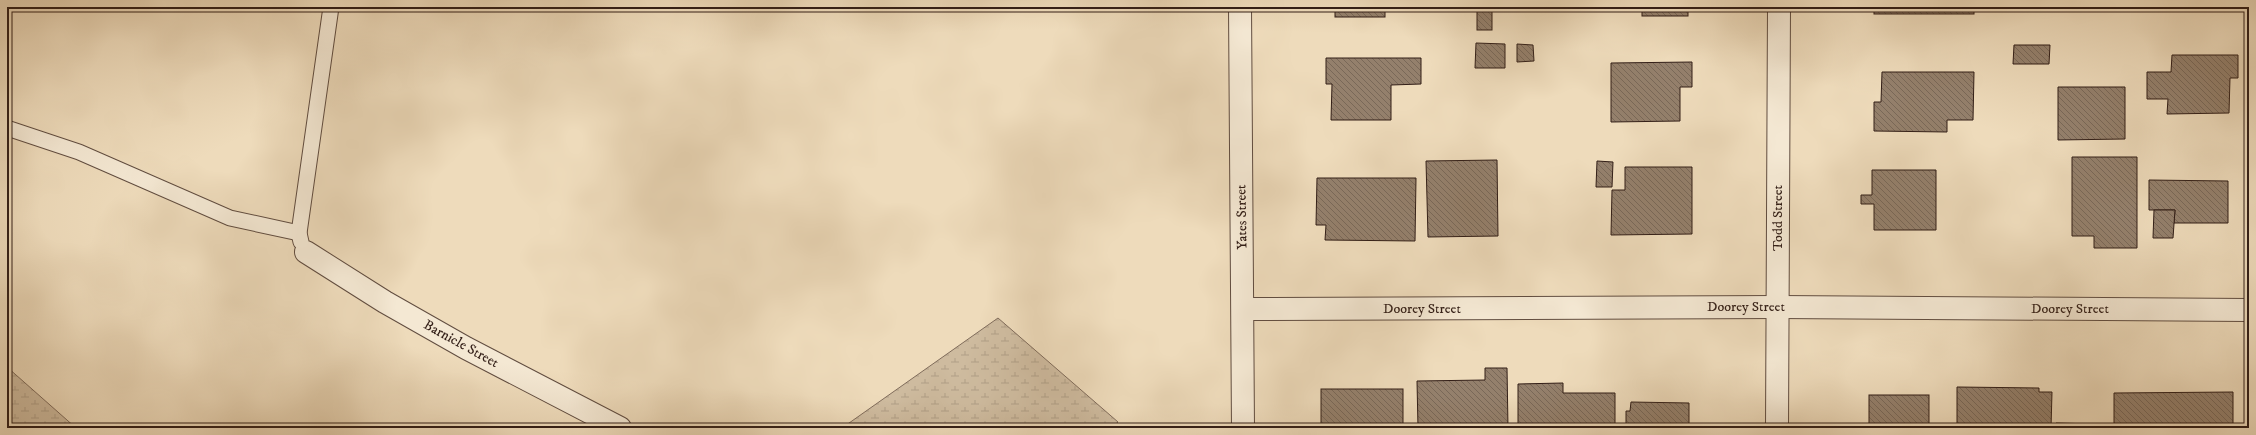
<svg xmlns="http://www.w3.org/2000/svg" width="2256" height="435" viewBox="0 0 2256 435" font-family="'IM FELL DW Pica',serif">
<defs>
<pattern id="wetland-marsh" width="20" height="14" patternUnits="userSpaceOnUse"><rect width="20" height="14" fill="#cebb9f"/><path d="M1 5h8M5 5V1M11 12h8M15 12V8" fill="none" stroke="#b1a088"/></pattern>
<pattern id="building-back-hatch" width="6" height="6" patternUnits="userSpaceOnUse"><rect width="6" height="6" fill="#94806c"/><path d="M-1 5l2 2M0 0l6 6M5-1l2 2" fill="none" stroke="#796858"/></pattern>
</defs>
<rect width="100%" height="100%" fill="#eedbbb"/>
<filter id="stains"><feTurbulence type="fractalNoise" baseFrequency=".005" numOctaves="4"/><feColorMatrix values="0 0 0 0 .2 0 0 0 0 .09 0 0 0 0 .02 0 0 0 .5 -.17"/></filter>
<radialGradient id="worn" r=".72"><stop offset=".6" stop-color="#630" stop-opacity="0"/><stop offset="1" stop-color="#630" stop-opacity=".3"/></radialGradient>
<!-- wetland -->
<g fill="url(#wetland-marsh)" stroke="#806c5b">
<path d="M998 318 1118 422 1111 428H842Z"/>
<path d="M7 367 76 428H7Z"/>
</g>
<!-- building -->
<g fill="url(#building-back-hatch)" stroke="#321e17">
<rect x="1335" y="7" width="50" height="10"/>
<rect x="1642" y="7" width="46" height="9"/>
<rect x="1874" y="7" width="100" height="7"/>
<rect x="1477" y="10" width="15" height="20"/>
<path d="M1476 43 1505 44V68H1475Z"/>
<path d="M1517 44 1533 45 1534 61 1517 62Z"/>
<path d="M2014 45H2050L2049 64H2013Z"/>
<path d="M2172 55H2238V78H2230L2229 113 2167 114 2168 99H2147V72H2171Z"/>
<path d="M1326 58H1421V84L1391 85V120H1331L1332 84H1326Z"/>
<path d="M1692 62V87H1680V121L1611 122V63Z"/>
<path d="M1882 72H1974L1973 120H1947V132L1874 131V102H1881Z"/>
<path d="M2058 87H2125V139L2058 140Z"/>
<path d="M2072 157H2137V248H2094V236H2072Z"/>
<path d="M1497 160 1498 236 1428 237 1426 161Z"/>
<path d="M1597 161 1613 162 1612 187H1596Z"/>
<path d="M1625 167H1692V234L1611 235 1612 190H1625Z"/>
<path d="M1872 170H1936V230H1874V204H1861V195H1872Z"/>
<path d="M1317 178H1416L1415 241 1325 240 1326 225H1316Z"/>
<path d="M2149 180 2228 181V223H2174L2175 210H2149Z"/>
<path d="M2154 210H2175L2173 238H2153Z"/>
<path d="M1485 368H1507L1508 428H1418L1417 381 1485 380Z"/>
<path d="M1563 383V393H1615V428H1518V384Z"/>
<path d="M1957 387 2039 388V392H2052L2051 428H1957Z"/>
<rect x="1321" y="389" width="82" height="39"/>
<path d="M2233 392V428H2114V393Z"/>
<rect x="1869" y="395" width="60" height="33"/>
<path d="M1631 402 1689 403V428H1626V411H1630Z"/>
<path d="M2056 423 2095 424V428H2056Z"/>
</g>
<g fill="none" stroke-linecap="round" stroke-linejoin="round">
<!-- lane casing -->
<g stroke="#614d40" stroke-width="17">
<g id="lane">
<path d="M7 128 79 152 230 218 299 233"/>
<path d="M301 242 299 233 331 7"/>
</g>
</g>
<!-- street casing -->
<g stroke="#614d40" stroke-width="24">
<g id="street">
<path d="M1240 7 1243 428"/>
<path d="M306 252 385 302 466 348 620 428"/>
<path d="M1243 309 1779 307 2249 310"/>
<path d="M1777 428 1779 7"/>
</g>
</g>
<!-- lane -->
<use href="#lane" stroke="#f4e8d3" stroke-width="15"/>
<!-- street -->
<use href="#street" stroke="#f4e8d3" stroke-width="22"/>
</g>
<g text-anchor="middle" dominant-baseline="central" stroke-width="4" stroke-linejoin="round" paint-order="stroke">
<!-- street labels -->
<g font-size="14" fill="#321e17" stroke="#f4e8d3">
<text transform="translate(1242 217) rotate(-91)">Yates Street</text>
<text transform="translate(1778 218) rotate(-90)">Todd Street</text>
<text x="1746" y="307">Doorey Street</text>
<text x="1422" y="309">Doorey Street</text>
<text x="2070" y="309">Doorey Street</text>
<text transform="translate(461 344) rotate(29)">Barnicle Street</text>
</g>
</g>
<!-- margin -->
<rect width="2256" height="435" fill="none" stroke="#eedbbb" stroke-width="24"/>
<rect x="8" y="8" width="2240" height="419" fill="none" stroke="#321e17" stroke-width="2"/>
<rect x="12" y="12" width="2232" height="411" fill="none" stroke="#321e17"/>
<rect width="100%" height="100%" filter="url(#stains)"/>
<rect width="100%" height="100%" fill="url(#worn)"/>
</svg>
